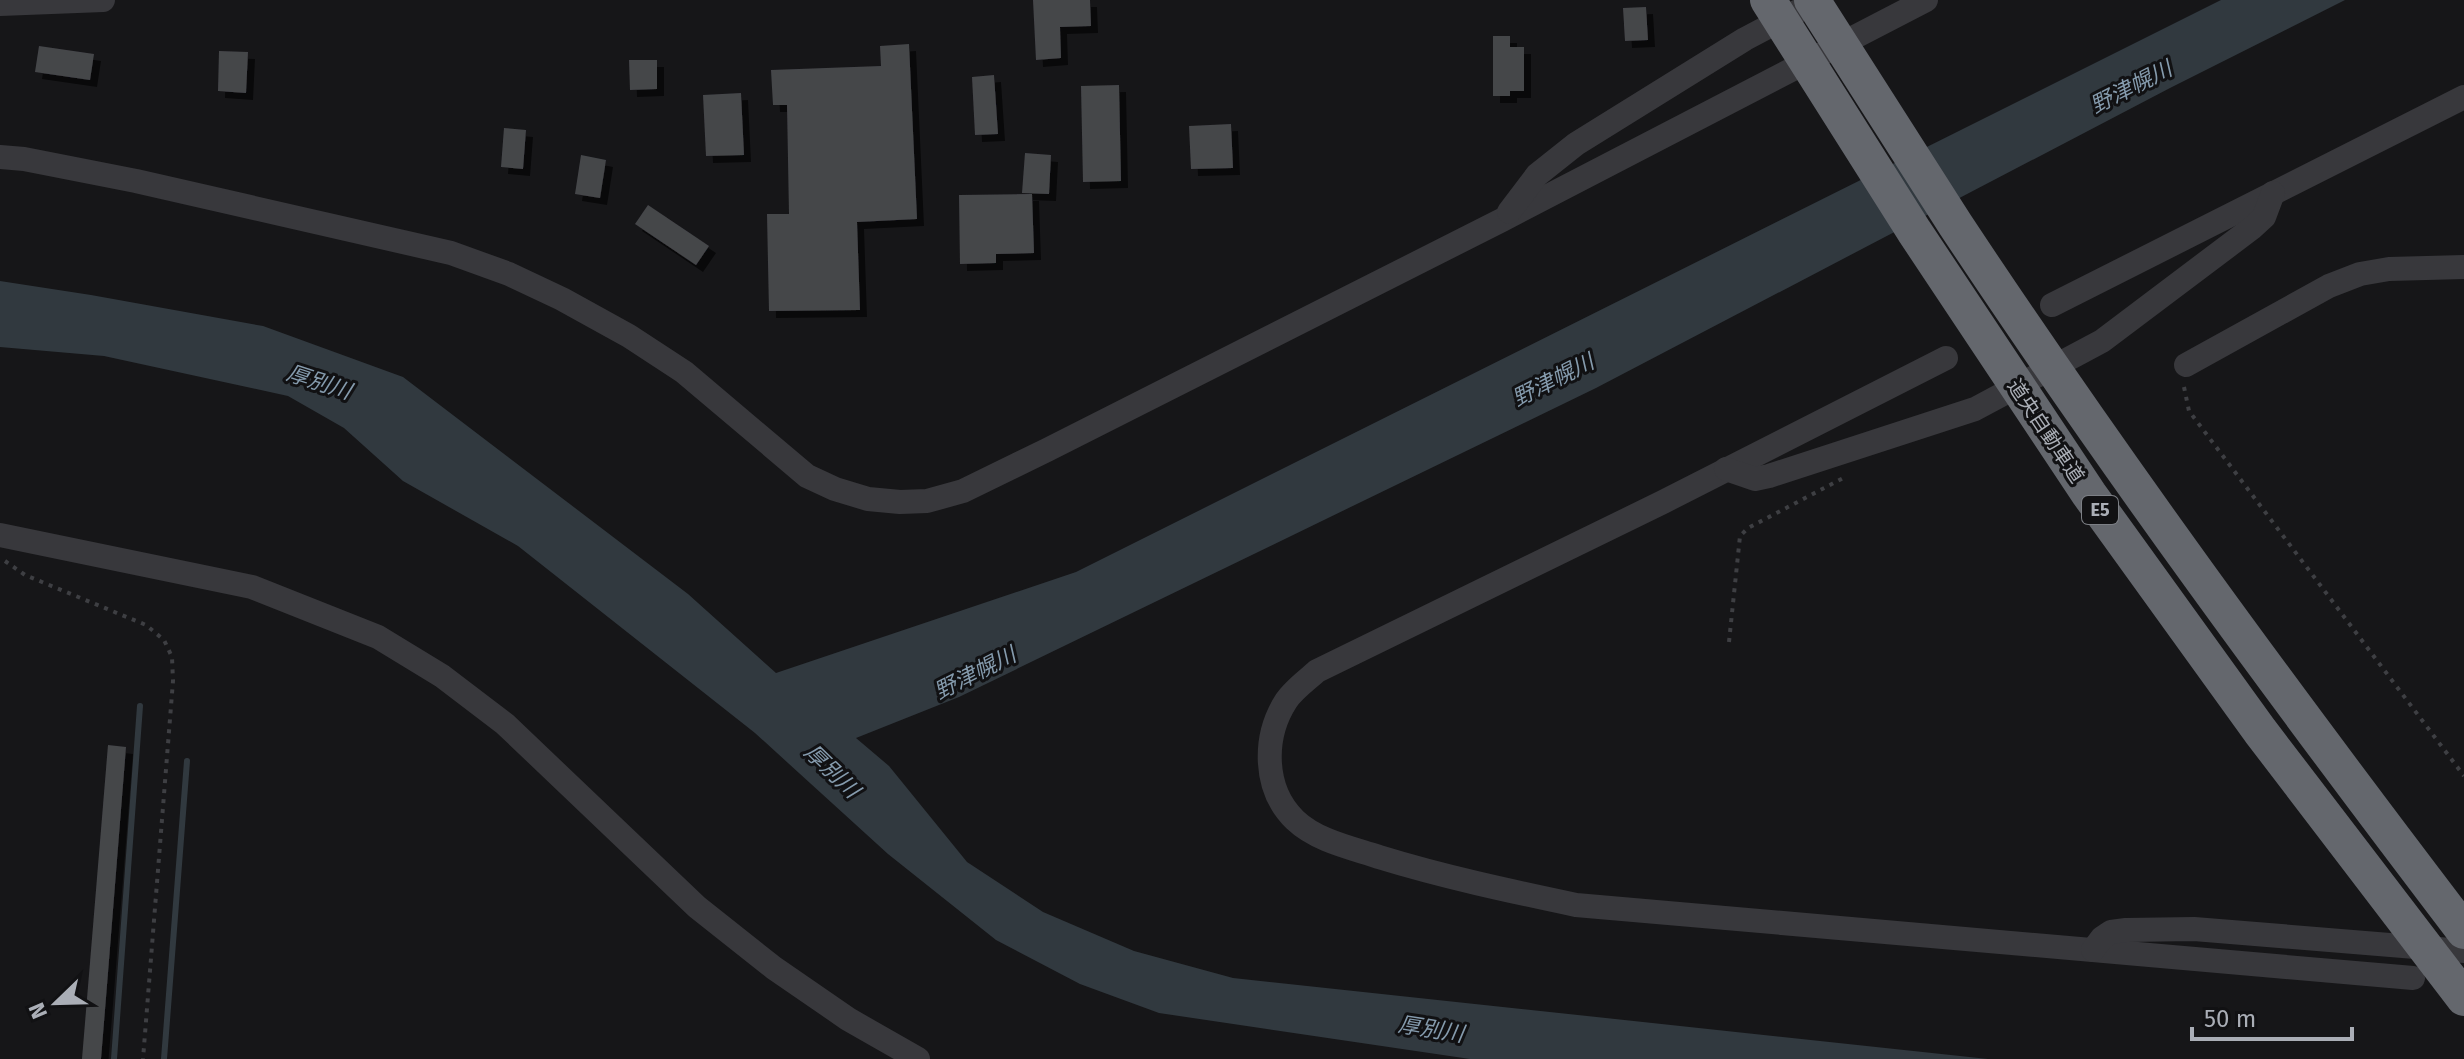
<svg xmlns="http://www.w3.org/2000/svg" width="2464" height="1059" viewBox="0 0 2464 1059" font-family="'Fira Sans','Noto Sans JP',sans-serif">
<defs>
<filter id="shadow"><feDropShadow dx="7" dy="7" stdDeviation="0" flood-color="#0009"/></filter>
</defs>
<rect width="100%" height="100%" fill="#161618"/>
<!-- water -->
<path fill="#31393f" d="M2221 0H2345L2170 88 1596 388 959 697 856 738 889 766 967 862 1043 912 1134 951 1233 978 1988 1059H1470L1159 1013 1080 984 996 940 888 854 755 733 518 546 403 481 344 428 288 396 104 356 0 347V281L91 295 263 326 403 377 688 594 776 673 1076 572Z"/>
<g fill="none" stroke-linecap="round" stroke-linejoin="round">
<!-- stream -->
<g stroke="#31393f" stroke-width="6">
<path d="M114 1059 140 706"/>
<path d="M164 1059 187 761"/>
</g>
</g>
<!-- building -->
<g fill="#45464a" filter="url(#shadow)">
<path d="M1033 0H1090L1091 26 1060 27 1061 58 1036 60Z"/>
<path d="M1646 7 1648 40 1625 41 1623 8Z"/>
<path d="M1493 36H1510V47H1524V91H1510V96H1493Z"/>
<path d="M909 44 917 219 857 222 860 310 769 311 767 214H789L787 105H773L771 70 881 66 880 46Z"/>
<path d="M39 46 94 54 90 80 35 72Z"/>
<path d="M219 51 248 52 246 93 218 91Z"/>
<path d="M629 60H657V89L630 90Z"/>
<path d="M994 75 998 134 975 135 972 77Z"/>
<path d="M1119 85 1121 181 1083 182 1081 86Z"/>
<path d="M741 93 744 155 706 156 703 95Z"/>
<path d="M1231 124 1233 168 1191 169 1189 126Z"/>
<path d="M504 128 526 130 523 169 501 167Z"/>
<path d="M1025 153 1051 155 1049 194 1022 193Z"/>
<path d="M581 155 606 160 600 198 575 194Z"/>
<path d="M1032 194 1034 253 996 254V263L960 264 959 195Z"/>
<path d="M648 205 709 246 696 265 635 224Z"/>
<path d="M108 745 126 747 107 985 101 1059H82Z"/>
</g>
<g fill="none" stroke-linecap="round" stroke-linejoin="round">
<!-- path -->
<g stroke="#3e3f43" stroke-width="4" stroke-dasharray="4 6" stroke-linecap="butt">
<path d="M2184 387 2189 411 2464 776"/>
<path d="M5 561 25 575 146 625 164 640 172 657 173 681 143 1059"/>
<path d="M1729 642 1740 536 1748 528 1847 476"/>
</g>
<!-- minor -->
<g stroke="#38383c" stroke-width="24">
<path d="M0 4 103 0"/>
<path d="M0 157 24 159 136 181 451 253 509 274 562 299 629 336 684 372 807 476 835 489 868 499 900 502 927 501 963 491 1047 450 1502 220 1926 0"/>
<path d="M1509 212 1537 175 1576 144 1745 39 1819 0"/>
<path d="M2052 305 2464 97"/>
<path d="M1946 358 1663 502 1317 671C1307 680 1293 690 1286 701 1263 737 1263 789 1295 820 1317 841 1352 848 1379 857 1444 877 1510 891 1576 905L2413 978"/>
<path d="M2186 365 2329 286 2360 274 2389 269 2464 267"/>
<path d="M1726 469 1755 479 1769 476 1975 409 2102 341 2252 228 2264 217 2273 193"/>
<path d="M0 535 252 587 378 637 442 676 505 724 697 907 774 968 848 1019 918 1059"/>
<path d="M2093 950 2102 938 2111 932 2126 930 2194 929 2464 951"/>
</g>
<!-- highway-bridge -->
<g stroke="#64676d" stroke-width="36">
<path d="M1768 0 1914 231 2089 494 2260 731 2464 998"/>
<path d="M1812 0C1860 75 1907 150 1955 224 2116 467 2288 700 2464 931"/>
</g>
</g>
<g text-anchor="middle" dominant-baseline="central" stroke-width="6" stroke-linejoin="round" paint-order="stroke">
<!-- shield labels -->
<rect fill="#111113" stroke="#7c7f85" stroke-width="2" x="2082" y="496" width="36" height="28" rx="6"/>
<g font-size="18" font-weight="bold" fill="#aaaeb6">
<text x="2100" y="510">E5</text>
</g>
<!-- street labels -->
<g font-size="20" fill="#aaaeb6" stroke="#111113">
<text transform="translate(2046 431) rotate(56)">道央自動車道</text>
</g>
<!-- water labels -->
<g font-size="22" font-style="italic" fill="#859bad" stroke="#111113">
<text transform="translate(2131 87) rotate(-27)">野津幌川</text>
<text transform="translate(1553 380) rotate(-27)">野津幌川</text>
<text transform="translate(319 382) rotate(18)">厚別川</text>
<text transform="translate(975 673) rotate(-27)">野津幌川</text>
<text transform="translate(832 771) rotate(44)">厚別川</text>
<text transform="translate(1431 1029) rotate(9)">厚別川</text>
</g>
</g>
<!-- north arrow -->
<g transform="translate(56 1003) rotate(247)" stroke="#111113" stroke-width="6" paint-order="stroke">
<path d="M0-6L14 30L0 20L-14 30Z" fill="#aaaeb6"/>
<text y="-12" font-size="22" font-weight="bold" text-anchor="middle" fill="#aaaeb6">N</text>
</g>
<!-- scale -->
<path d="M2192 1027v12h160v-12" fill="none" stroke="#aaaeb6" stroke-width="4"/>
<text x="2204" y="1027" font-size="24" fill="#aaaeb6" stroke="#111113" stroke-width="6" paint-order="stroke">50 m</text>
</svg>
